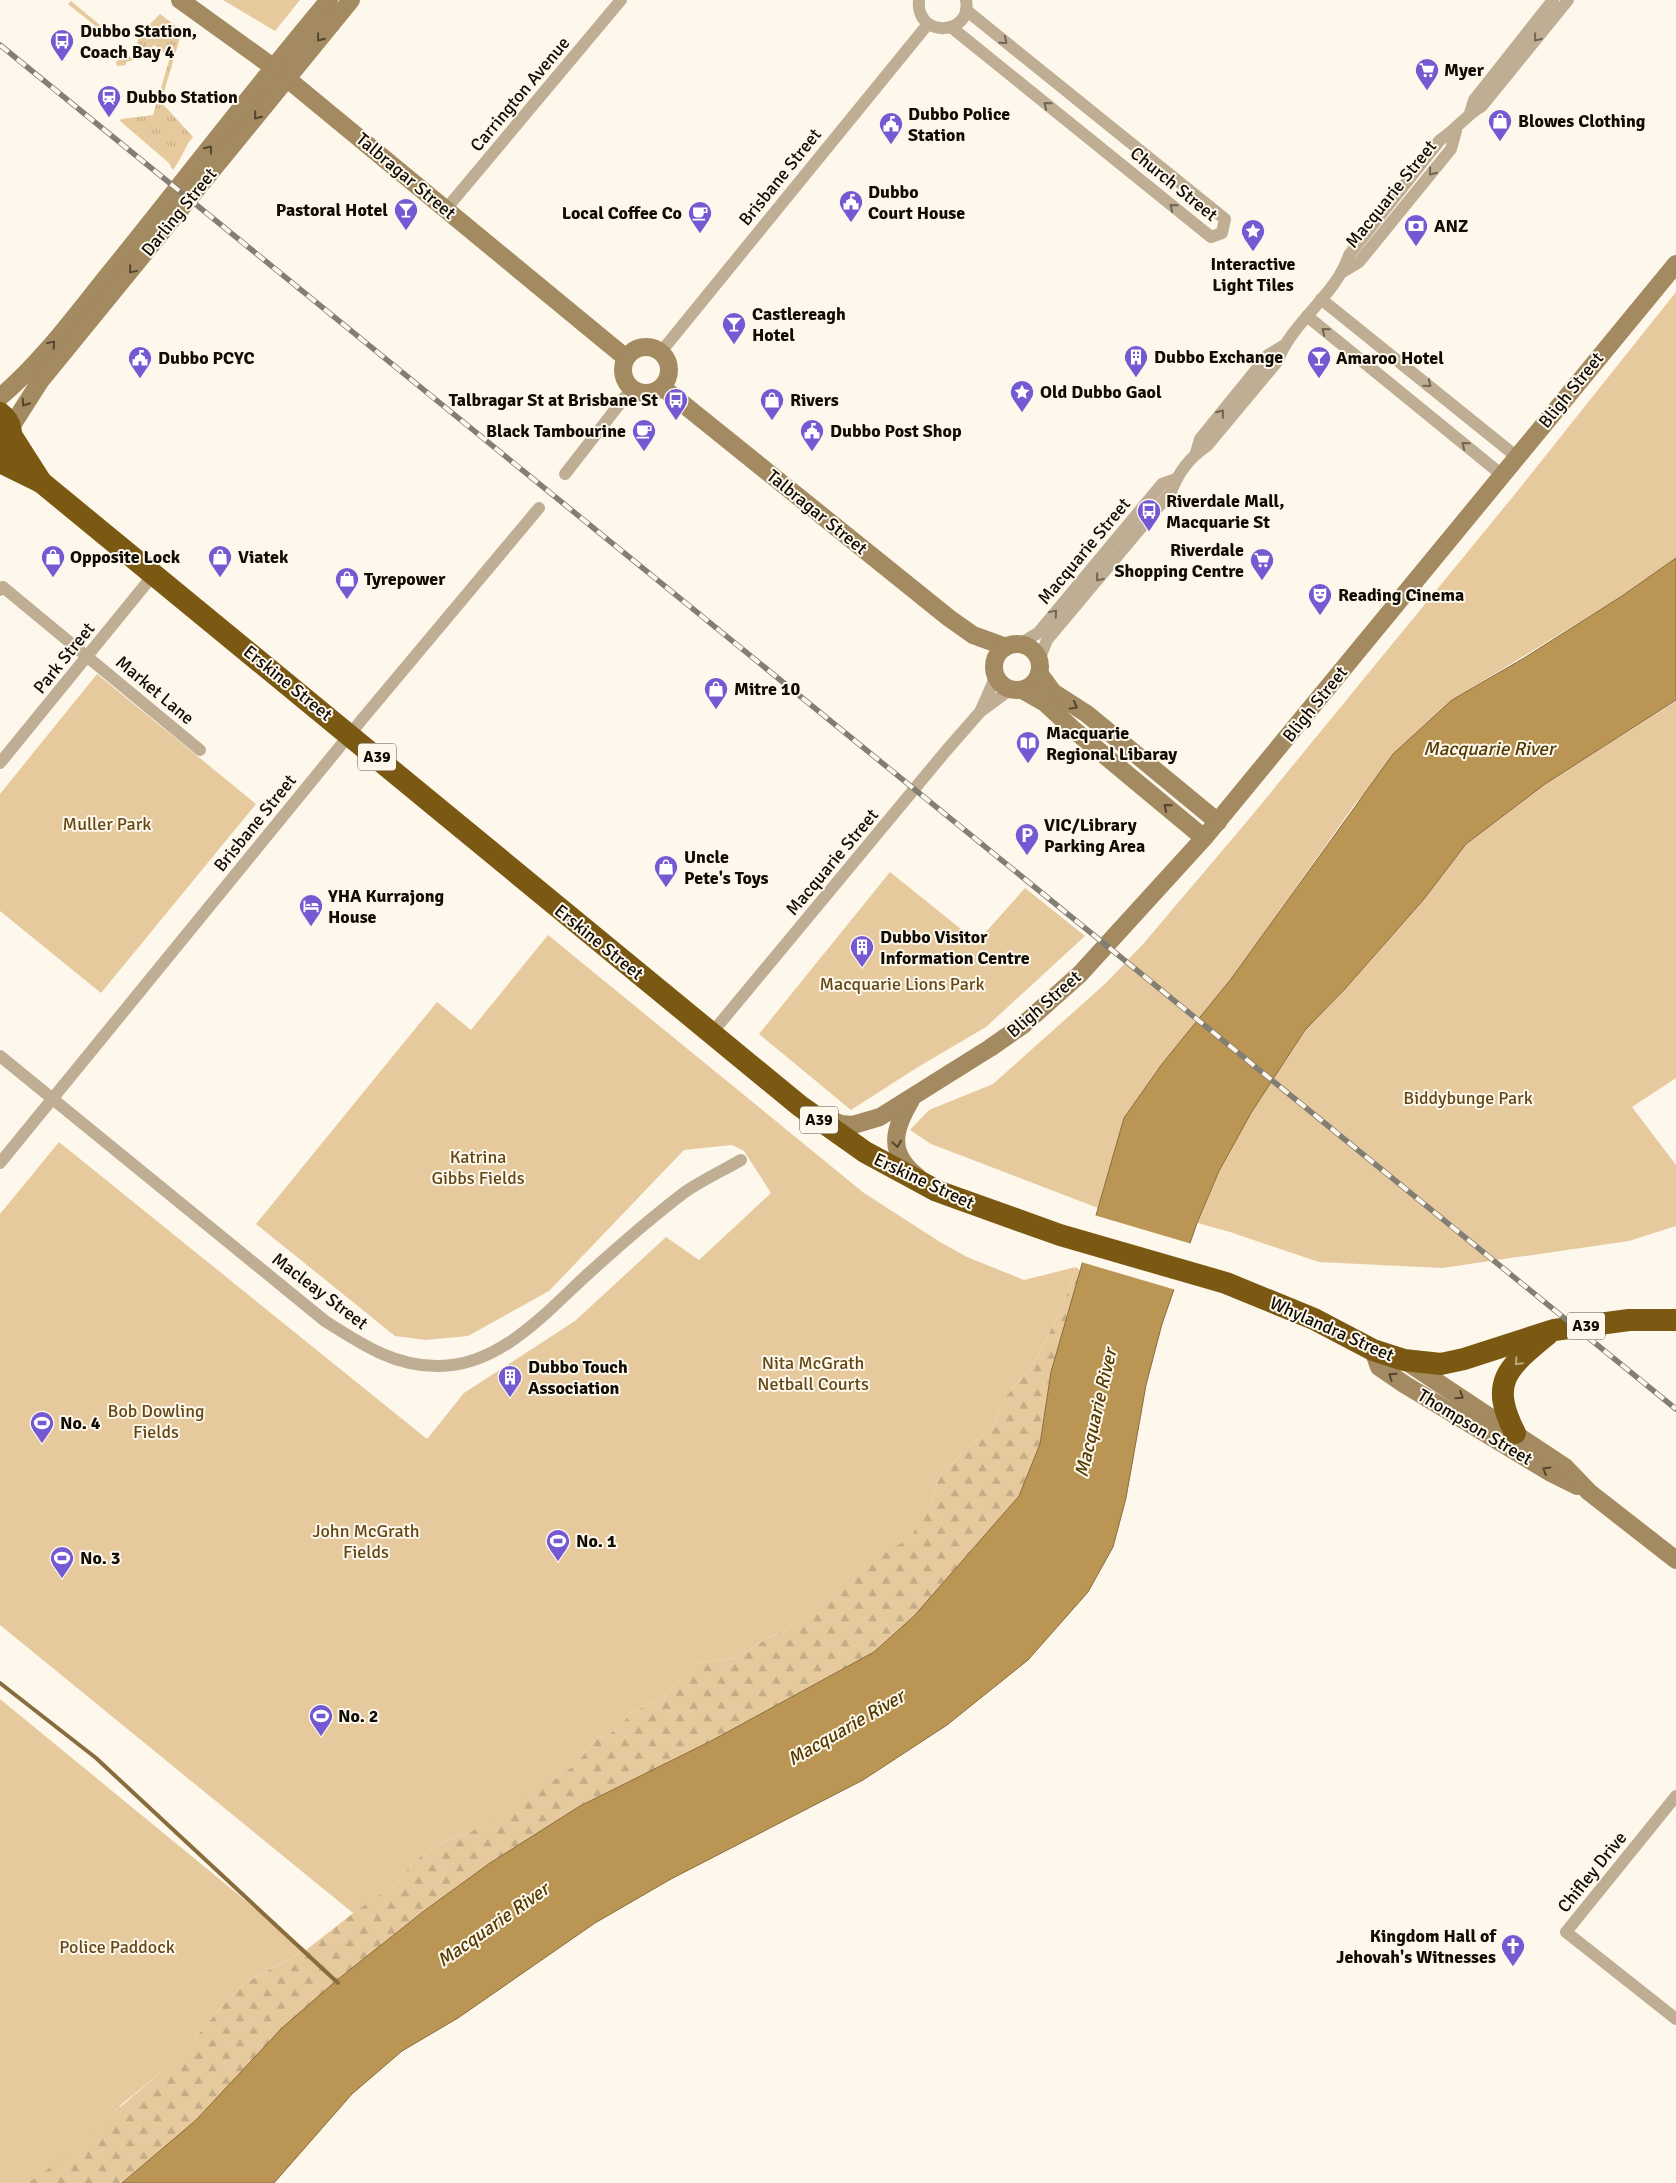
<svg xmlns="http://www.w3.org/2000/svg" width="1676" height="2183" viewBox="0 0 1676 2183" font-family="Signika,sans-serif">
<defs>
<pattern id="grass-tufts" width="24" height="20" patternUnits="userSpaceOnUse" patternTransform="scale(1.25)"><rect width="24" height="20" fill="#e6ca9e"/><path d="M3 7l-1-3M5 7V3M7 7l1-3M15 17l-1-3M17 17v-4M19 17l1-3" fill="none" stroke="#c4ac86"/></pattern>
<pattern id="forest-firs" width="22" height="20" patternUnits="userSpaceOnUse" patternTransform="scale(1.25)"><rect width="22" height="20" fill="#e6ca9e"/><path d="M5 1l3.5 6h-7zM16 11l3.5 6h-7z" fill="#c4ac86"/></pattern>
</defs>
<rect width="100%" height="100%" fill="#fdf7ec"/>
<!-- grass -->
<g fill="url(#grass-tufts)">
<path d="M71 1 100 25 98 28 68 4Z"/>
<path d="M160 14 182 31 161 102 193 137C184 148 182 158 173 170L169 163 120 121 121 119 153 115 170 57 154 45 150 50 143 51 137 42 141 33Z"/>
<path d="M125 54 134 60 126 62V65L117 66 116 62Z"/>
</g>
<!-- forest -->
<path fill="url(#forest-firs)" d="M1076 1267 1081 1271 1051 1372 1040 1444 1019 1496 914 1616 874 1652 711 1741 580 1806 490 1863 424 1911 196 2120 122 2183H27L48 2168 158 2075 188 2047 220 2008 248 1981 306 1950 370 1900 394 1886 415 1860 443 1842 472 1831 575 1765 595 1740 618 1729 631 1712 665 1697 692 1663 738 1658 766 1639 789 1628 842 1580 870 1561 930 1504 939 1476 995 1423 1006 1396 1033 1365 1062 1307Z"/>
<!-- park -->
<g fill="#e6ca9e">
<path d="M223 0H300L275 31Z"/>
<path d="M1676 292V558L1622 596 1452 700 1355 804 1231 979 1162 1064 1124 1118 1098 1208 931 1144 910 1130 929 1110 993 1084 1106 983 1144 943 1249 819 1511 499Z"/>
<path d="M97 674 256 804 101 993 0 911V794Z"/>
<path d="M1676 701V1078L1632 1107 1676 1165V1226L1629 1241 1442 1268 1319 1262 1230 1232 1197 1223 1219 1171 1251 1113 1305 1030 1344 990 1424 899 1466 844 1545 784Z"/>
<path d="M890 872 977 942 1025 888 1085 936 986 1027 918 1067 851 1110 759 1034Z"/>
<path d="M548 935 864 1193 940 1242 967 1257 1024 1280 1076 1267 1062 1307 1033 1365 1006 1396 995 1423 939 1476 930 1504 911 1537 842 1580 789 1628 766 1639 738 1658 692 1663 665 1697 631 1712 618 1729 595 1740 575 1765 511 1811 472 1831 443 1842 415 1860 394 1886 353 1913 0 1625V1214L59 1142 427 1439 464 1393 575 1321 666 1237 699 1260 771 1193 744 1151 732 1145 684 1150 549 1291 468 1336 426 1340 395 1336 256 1224 437 1002 471 1030Z"/>
<path d="M0 1699 306 1950 248 1981 220 2008 188 2047 158 2075 122 2104 80 2148 27 2183H0Z"/>
</g>
<!-- water -->
<path fill="#bb9554" stroke="#886c3c" d="M1676 558V700L1545 784 1466 844 1424 899 1344 990 1305 1030 1251 1113 1219 1171 1197 1223 1162 1324 1146 1385 1126 1498 1113 1547 1088 1592 1028 1660 947 1725 863 1780 671 1879 595 1923 458 2018 402 2051 352 2094 274 2183H122L196 2120 282 2028 337 1980 424 1911 490 1863 580 1806 711 1741 874 1652 914 1616 1019 1496 1040 1444 1051 1372 1124 1118 1162 1064 1231 979 1393 754 1452 700 1524 658 1622 596Z"/>
<!-- pier -->
<path fill="#fdf7ec" d="M1094 1215 1192 1244 1176 1290 1081 1262Z"/>
<g fill="none" stroke-linecap="round" stroke-linejoin="round">
<!-- stream -->
<path stroke="#886c3c" stroke-width="4" d="M0 1683 96 1758 338 1983"/>
<!-- street -->
<g stroke="#bfae93" stroke-width="12">
<path d="M919 0C915 39 973 36 966 0"/>
<path d="M951 27 1211 237 1222 233 1225 219 966 10"/>
<path d="M1470 113 1474 100 1553 0"/>
<path d="M446 209 621 0"/>
<path d="M1344 271 1359 262 1451 149 1456 131"/>
<path d="M1321 299 1517 457"/>
<path d="M1307 316 1502 475"/>
<path d="M660 353 928 24"/>
<path d="M1196 453 1200 439 1268 355 1283 346"/>
<path d="M565 474 632 388"/>
<path d="M0 590 3 587 200 750"/>
<path d="M1018 645 1038 633 1162 484 1176 479"/>
<path d="M1039 660 1047 640 1171 492C1178 473 1190 457 1207 446L1277 362C1292 321 1336 296 1349 255L1440 140C1456 130 1466 115 1482 106L1568 0"/>
<path d="M981 710 996 676"/>
<path d="M0 763 154 574"/>
<path d="M711 1034 945 752 980 712 1011 689"/>
<path d="M0 1056 325 1321C361 1344 395 1367 439 1366 501 1366 547 1311 589 1273 620 1245 652 1217 685 1192 702 1180 722 1171 741 1160"/>
<path d="M0 1163 364 717 539 508"/>
<path d="M1676 1796 1566 1932 1676 2019"/>
</g>
<!-- secondary -->
<g stroke="#a38a61" stroke-width="18">
<path d="M180 0 273 67 626 358"/>
<circle cx="646" cy="370" r="23"/>
<path d="M662 387 949 618 973 635 1006 647"/>
<path d="M0 397C43 361 77 313 113 269 185 180 255 88 329 0"/>
<path d="M11 427 41 380 351 0"/>
<circle cx="1017" cy="667" r="23"/>
<path d="M1039 673 1053 692 1087 714 1218 822"/>
<path d="M1022 690 1045 703 1074 730 1204 838"/>
<path d="M911 1100C893 1130 887 1153 918 1177"/>
<path d="M823 1117 841 1124 853 1125 880 1117 990 1048 1023 1025 1080 974 1204 838 1676 264"/>
<path d="M1373 1350 1379 1367 1404 1384 1551 1473 1577 1486"/>
<path d="M1407 1362 1565 1467 1589 1492 1676 1560"/>
</g>
<!-- highway -->
<g stroke="#7c5912" stroke-width="22">
<path d="M0 413C12 422 14 436 6 449"/>
<path d="M11 435 41 482"/>
<path d="M0 462 41 482 800 1106 865 1152 937 1191 1060 1235 1226 1283 1314 1319 1373 1350 1404 1360 1441 1364 1464 1359 1554 1330 1629 1320H1676"/>
<path d="M1515 1433C1489 1382 1507 1368 1547 1335"/>
</g>
<!-- rail casing -->
<g stroke="#837e74" stroke-width="5.5">
<path id="rail" d="M0 45 1676 1409"/>
</g>
<!-- rail -->
<use href="#rail" stroke="#fdf7ec" stroke-width="4" stroke-dasharray="11" stroke-linecap="butt"/>
</g>
<!-- one-way arrows -->
<defs><path id="oneway-chevron" d="M-2-3.5L2.5 0L-2 3.5" fill="none" stroke-width="1.6" stroke-linecap="round" stroke-linejoin="round" transform="scale(1.25)"/></defs>
<g stroke="#53452e">
<use href="#oneway-chevron" transform="translate(320 38) rotate(129)"/>
<use href="#oneway-chevron" transform="translate(257 116) rotate(129)"/>
<use href="#oneway-chevron" transform="translate(209 149) rotate(-52)"/>
<use href="#oneway-chevron" transform="translate(132 270) rotate(130)"/>
<use href="#oneway-chevron" transform="translate(52 344) rotate(-50)"/>
<use href="#oneway-chevron" transform="translate(25 403) rotate(123)"/>
<use href="#oneway-chevron" transform="translate(1074 706) rotate(29)"/>
<use href="#oneway-chevron" transform="translate(1167 807) rotate(-140)"/>
<use href="#oneway-chevron" transform="translate(897 1144) rotate(81)"/>
<use href="#oneway-chevron" transform="translate(1392 1376) rotate(-146)"/>
<use href="#oneway-chevron" transform="translate(1460 1396) rotate(33)"/>
<use href="#oneway-chevron" transform="translate(1546 1470) rotate(-149)"/>
</g>
<g stroke="#716553">
<use href="#oneway-chevron" transform="translate(1537 38) rotate(129)"/>
<use href="#oneway-chevron" transform="translate(1004 41) rotate(39)"/>
<use href="#oneway-chevron" transform="translate(1047 105) rotate(-141)"/>
<use href="#oneway-chevron" transform="translate(1432 172) rotate(129)"/>
<use href="#oneway-chevron" transform="translate(1173 207) rotate(-141)"/>
<use href="#oneway-chevron" transform="translate(1325 331) rotate(-141)"/>
<use href="#oneway-chevron" transform="translate(1428 384) rotate(39)"/>
<use href="#oneway-chevron" transform="translate(1221 413) rotate(-51)"/>
<use href="#oneway-chevron" transform="translate(1465 445) rotate(-141)"/>
<use href="#oneway-chevron" transform="translate(1099 578) rotate(130)"/>
<use href="#oneway-chevron" transform="translate(1054 613) rotate(-50)"/>
</g>
<use stroke="#bca87f" href="#oneway-chevron" transform="translate(1518 1362) rotate(133)"/>
<!-- icons -->
<defs>
<g id="bus-pin" transform="scale(1.25)"><path d="M0 17L-7.5 6A9.5 9.5 0 1 1 7.5 6Z" fill="#7459d3" stroke="#fdf7ec"/><path d="M-5-6H5V4H4V6H2V4H-2V6H-4V4H-5ZM-3.5-4V0h7V-4ZM-3.5 1.2v1.5H-2V1.2ZM2 1.2v1.5H3.5V1.2Z" fill="#fff"/></g>
<g id="supermarket-pin" transform="scale(1.25)"><path d="M0 17L-7.5 6A9.5 9.5 0 1 1 7.5 6Z" fill="#7459d3" stroke="#fdf7ec"/><path d="M-6-5.5h2.5l.6 2H6L4.5 2H-2.5L-4.4-4H-6ZM-1.5 3.2a1.3 1.3 0 1 0 .1 0ZM3 3.2a1.3 1.3 0 1 0 .1 0Z" fill="#fff"/></g>
<g id="station-pin" transform="scale(1.25)"><path d="M0 17L-7.5 6A9.5 9.5 0 1 1 7.5 6Z" fill="#7459d3" stroke="#fdf7ec"/><path d="M-3-6H3Q5-6 5-4V2Q5 4 3 4L4.5 6H3L1.5 4h-3L-3 6H-4.5L-3 4Q-5 4-5 2V-4Q-5-6-3-6ZM-3.5-4v3h7v-3ZM-3.5 1v1.5H-2V1ZM2 1v1.5H3.5V1Z" fill="#fff"/></g>
<g id="shop-pin" transform="scale(1.25)"><path d="M0 17L-7.5 6A9.5 9.5 0 1 1 7.5 6Z" fill="#7459d3" stroke="#fdf7ec"/><path d="M-5-2.5h2.3a2.7 3.5 0 0 1 5.4 0H5L5.5 6h-11ZM-1.5-2.5h3a1.5 2.3 0 0 0-3 0Z" fill="#fff"/></g>
<g id="civic-pin" transform="scale(1.25)"><path d="M0 17L-7.5 6A9.5 9.5 0 1 1 7.5 6Z" fill="#7459d3" stroke="#fdf7ec"/><path d="M-.6-6.5H3V-4.5H.6V-3L4-1V1h2V6H-6V1h2V-1L-.6-3ZM-1.2 2.5V6h2.4V2.5Z" fill="#fff"/></g>
<g id="bar-pin" transform="scale(1.25)"><path d="M0 17L-7.5 6A9.5 9.5 0 1 1 7.5 6Z" fill="#7459d3" stroke="#fdf7ec"/><path d="M-6-5H6L.8 .8V4.5H3.5V6h-7V4.5H-.8V.8Z" fill="#fff"/></g>
<g id="cafe-pin" transform="scale(1.25)"><path d="M0 17L-7.5 6A9.5 9.5 0 1 1 7.5 6Z" fill="#7459d3" stroke="#fdf7ec"/><path d="M-5.5-4.5H6V0H3Q3 3.5 0 3.5H-2.5Q-5.5 3.5-5.5 0ZM3-3.2v2h1.7v-2ZM-6 4.5H4V6H-6Z" fill="#fff"/></g>
<g id="bank-pin" transform="scale(1.25)"><path d="M0 17L-7.5 6A9.5 9.5 0 1 1 7.5 6Z" fill="#7459d3" stroke="#fdf7ec"/><path d="M-6-4H6V4H-6ZM0-2.3a2.3 2.3 0 1 0 0 4.6a2.3 2.3 0 1 0 0-4.6Z" fill="#fff"/></g>
<g id="sight-pin" transform="scale(1.25)"><path d="M0 17L-7.5 6A9.5 9.5 0 1 1 7.5 6Z" fill="#7459d3" stroke="#fdf7ec"/><path d="M0-6L1.8-2.2L6-1.7L2.9 1.2L3.7 5.4L0 3.3L-3.7 5.4L-2.9 1.2L-6-1.7L-1.8-2.2Z" fill="#fff"/></g>
<g id="building-pin" transform="scale(1.25)"><path d="M0 17L-7.5 6A9.5 9.5 0 1 1 7.5 6Z" fill="#7459d3" stroke="#fdf7ec"/><path d="M-4-6H4V6H1V3H-1V6H-4ZM-2.5-4.3h1.7v1.8h-1.7ZM.8-4.3h1.7v1.8H.8ZM-2.5-1h1.7V.8h-1.7ZM.8-1h1.7V.8H.8Z" fill="#fff"/></g>
<g id="theatre-pin" transform="scale(1.25)"><path d="M0 17L-7.5 6A9.5 9.5 0 1 1 7.5 6Z" fill="#7459d3" stroke="#fdf7ec"/><path d="M-5-5.5Q0-4 5-5.5V0Q5 5 0 6Q-5 5-5 0ZM-3.3-2.5H-1v1.5H-3.3ZM1-2.5H3.3v1.5H1ZM-2.8 1Q0 5.5 2.8 1Z" fill="#fff"/></g>
<g id="library-pin" transform="scale(1.25)"><path d="M0 17L-7.5 6A9.5 9.5 0 1 1 7.5 6Z" fill="#7459d3" stroke="#fdf7ec"/><path d="M-6-4Q-3-5.5-.7-3.5V5Q-3 3-6 4ZM6-4Q3-5.5 .7-3.5V5Q3 3 6 4Z" fill="#fff"/></g>
<g id="parking-pin" transform="scale(1.25)"><path d="M0 17L-7.5 6A9.5 9.5 0 1 1 7.5 6Z" fill="#7459d3" stroke="#fdf7ec"/><path d="M-3.5-5.5H1a3.5 3.5 0 0 1 0 7H-1V5.5H-3.5ZM-1-3.4V-.6H.8a1.4 1.4 0 0 0 0-2.8Z" fill="#fff"/></g>
<g id="hotel-pin" transform="scale(1.25)"><path d="M0 17L-7.5 6A9.5 9.5 0 1 1 7.5 6Z" fill="#7459d3" stroke="#fdf7ec"/><path d="M-6-4.5h1.5V1H6V5H4.5V3h-9V5H-6ZM-4 0a1.8 1.8 0 1 1 3.6 0ZM.5 0V-2.5h3Q6-2.5 6 0Z" fill="#fff"/></g>
<g id="stadium-pin" transform="scale(1.25)"><path d="M0 17L-7.5 6A9.5 9.5 0 1 1 7.5 6Z" fill="#7459d3" stroke="#fdf7ec"/><path d="M0-5a6.5 5 0 1 0 0 10a6.5 5 0 1 0 0-10ZM-3.5-1.8h7v3.6h-7Z" fill="#fff"/></g>
<g id="church-pin" transform="scale(1.25)"><path d="M0 17L-7.5 6A9.5 9.5 0 1 1 7.5 6Z" fill="#7459d3" stroke="#fdf7ec"/><path d="M-1.2-6h2.4v3.5h3.3v2.4h-3.3V6h-2.4V-.1h-3.3v-2.4h3.3Z" fill="#fff"/></g>
</defs>
<g fill-rule="evenodd">
<use href="#bus-pin" x="62" y="41"/>
<use href="#supermarket-pin" x="1427" y="70"/>
<use href="#station-pin" x="109" y="97"/>
<use href="#shop-pin" x="1500" y="121"/>
<use href="#civic-pin" x="891" y="124"/>
<use href="#civic-pin" x="851" y="202"/>
<use href="#bar-pin" x="406" y="210"/>
<use href="#cafe-pin" x="700" y="213"/>
<use href="#bank-pin" x="1416" y="226"/>
<use href="#sight-pin" x="1253" y="231"/>
<use href="#bar-pin" x="734" y="324"/>
<use href="#building-pin" x="1136" y="357"/>
<use href="#civic-pin" x="140" y="358"/>
<use href="#bar-pin" x="1319" y="358"/>
<use href="#sight-pin" x="1022" y="392"/>
<use href="#bus-pin" x="676" y="400"/>
<use href="#shop-pin" x="772" y="400"/>
<use href="#cafe-pin" x="644" y="431"/>
<use href="#civic-pin" x="812" y="431"/>
<use href="#bus-pin" x="1149" y="511"/>
<use href="#shop-pin" x="53" y="557"/>
<use href="#shop-pin" x="220" y="557"/>
<use href="#supermarket-pin" x="1262" y="560"/>
<use href="#shop-pin" x="347" y="579"/>
<use href="#theatre-pin" x="1320" y="595"/>
<use href="#shop-pin" x="716" y="689"/>
<use href="#library-pin" x="1028" y="743"/>
<use href="#parking-pin" x="1027" y="835"/>
<use href="#shop-pin" x="666" y="867"/>
<use href="#hotel-pin" x="311" y="906"/>
<use href="#building-pin" x="862" y="947"/>
<use href="#building-pin" x="510" y="1377"/>
<use href="#stadium-pin" x="42" y="1423"/>
<use href="#stadium-pin" x="558" y="1541"/>
<use href="#stadium-pin" x="62" y="1558"/>
<use href="#stadium-pin" x="321" y="1716"/>
<use href="#church-pin" x="1513" y="1946"/>
</g>
<g text-anchor="middle" dominant-baseline="central" stroke-width="4" stroke-linejoin="round" paint-order="stroke">
<!-- shield labels -->
<g fill="#fdf7ec" stroke="#58524a" stroke-width="1">
<rect x="358" y="743.5" width="38" height="27" rx="4"/>
<rect x="800" y="1106.5" width="38" height="27" rx="4"/>
<rect x="1567" y="1312.5" width="38" height="27" rx="4"/>
</g>
<g font-size="16" font-weight="bold" fill="#110c04">
<text x="377" y="757">A39</text>
<text x="819" y="1120">A39</text>
<text x="1586" y="1326">A39</text>
</g>
<!-- poi labels -->
<g font-size="18" font-weight="bold" fill="#110c04" stroke="#fdf7ec" text-anchor="start">
<text x="80" y="31">Dubbo Station,<tspan x="80" dy="21">Coach Bay 4</tspan></text>
<text x="1444" y="70">Myer</text>
<text x="126" y="97">Dubbo Station</text>
<text x="908" y="114">Dubbo Police<tspan x="908" dy="21">Station</tspan></text>
<text x="1518" y="121">Blowes Clothing</text>
<text x="868" y="192">Dubbo<tspan x="868" dy="21">Court House</tspan></text>
<text x="388" y="210" text-anchor="end">Pastoral Hotel</text>
<text x="682" y="213" text-anchor="end">Local Coffee Co</text>
<text x="1434" y="226">ANZ</text>
<text x="1253" y="264" text-anchor="middle">Interactive<tspan x="1253" dy="21">Light Tiles</tspan></text>
<text x="752" y="314">Castlereagh<tspan x="752" dy="21">Hotel</tspan></text>
<text x="1154" y="357">Dubbo Exchange</text>
<text x="158" y="358">Dubbo PCYC</text>
<text x="1336" y="358">Amaroo Hotel</text>
<text x="1040" y="392">Old Dubbo Gaol</text>
<text x="658" y="400" text-anchor="end">Talbragar St at Brisbane St</text>
<text x="790" y="400">Rivers</text>
<text x="626" y="431" text-anchor="end">Black Tambourine</text>
<text x="830" y="431">Dubbo Post Shop</text>
<text x="1166" y="501">Riverdale Mall,<tspan x="1166" dy="21">Macquarie St</tspan></text>
<text x="1244" y="550" text-anchor="end">Riverdale<tspan x="1244" dy="21">Shopping Centre</tspan></text>
<text x="70" y="557">Opposite Lock</text>
<text x="238" y="557">Viatek</text>
<text x="364" y="579">Tyrepower</text>
<text x="1338" y="595">Reading Cinema</text>
<text x="734" y="689">Mitre 10</text>
<text x="1046" y="733">Macquarie<tspan x="1046" dy="21">Regional Libaray</tspan></text>
<text x="1044" y="825">VIC/Library<tspan x="1044" dy="21">Parking Area</tspan></text>
<text x="684" y="857">Uncle<tspan x="684" dy="21">Pete's Toys</tspan></text>
<text x="328" y="896">YHA Kurrajong<tspan x="328" dy="21">House</tspan></text>
<text x="880" y="937">Dubbo Visitor<tspan x="880" dy="21">Information Centre</tspan></text>
<text x="528" y="1367">Dubbo Touch<tspan x="528" dy="21">Association</tspan></text>
<text x="60" y="1423">No. 4</text>
<text x="576" y="1541">No. 1</text>
<text x="80" y="1558">No. 3</text>
<text x="338" y="1716">No. 2</text>
<text x="1496" y="1936" text-anchor="end">Kingdom Hall of<tspan x="1496" dy="21">Jehovah's Witnesses</tspan></text>
</g>
<!-- street labels -->
<g font-size="18" fill="#110c04" stroke="#fdf7ec">
<text transform="translate(520 94) rotate(-50)">Carrington Avenue</text>
<text transform="translate(406 176) rotate(40)">Talbragar Street</text>
<text transform="translate(780 177) rotate(-51)">Brisbane Street</text>
<text transform="translate(1174 184) rotate(39)">Church Street</text>
<text transform="translate(1391 194) rotate(-51)">Macquarie Street</text>
<text transform="translate(179 212) rotate(-51)">Darling Street</text>
<text transform="translate(1571 390) rotate(-51)">Bligh Street</text>
<text transform="translate(817 512) rotate(39)">Talbragar Street</text>
<text transform="translate(1084 551) rotate(-50)">Macquarie Street</text>
<text transform="translate(64 658) rotate(-51)">Park Street</text>
<text transform="translate(288 683) rotate(39)">Erskine Street</text>
<text transform="translate(155 690) rotate(40)">Market Lane</text>
<text transform="translate(1315 704) rotate(-51)">Bligh Street</text>
<text transform="translate(255 823) rotate(-51)">Brisbane Street</text>
<text transform="translate(832 862) rotate(-50)">Macquarie Street</text>
<text transform="translate(599 942) rotate(39)">Erskine Street</text>
<text transform="translate(1044 1004) rotate(-41)">Bligh Street</text>
<text transform="translate(924 1181) rotate(25)">Erskine Street</text>
<text transform="translate(320 1291) rotate(37)">Macleay Street</text>
<text transform="translate(1332 1329) rotate(24)">Whylandra Street</text>
<text transform="translate(1475 1427) rotate(31)">Thompson Street</text>
<text transform="translate(1592 1872) rotate(-51)">Chifley Drive</text>
</g>
<!-- park labels -->
<g font-size="18" fill="#634816" stroke="#fdf7ec">
<text x="107" y="824">Muller Park</text>
<text x="902" y="984">Macquarie Lions Park</text>
<text x="1468" y="1098">Biddybunge Park</text>
<text x="478" y="1157">Katrina<tspan x="478" dy="21">Gibbs Fields</tspan></text>
<text x="813" y="1363">Nita McGrath<tspan x="813" dy="21">Netball Courts</tspan></text>
<text x="156" y="1411">Bob Dowling<tspan x="156" dy="21">Fields</tspan></text>
<text x="366" y="1531">John McGrath<tspan x="366" dy="21">Fields</tspan></text>
<text x="117" y="1947">Police Paddock</text>
</g>
<!-- water labels -->
<g font-size="19" font-style="italic" fill="#543a03" stroke="#fdf7ec">
<text x="1489" y="749">Macquarie River</text>
<text transform="translate(1096 1413) rotate(-77)">Macquarie River</text>
<text transform="translate(846 1728) rotate(-30)">Macquarie River</text>
<text transform="translate(493 1925) rotate(-35)">Macquarie River</text>
</g>
</g>
</svg>
